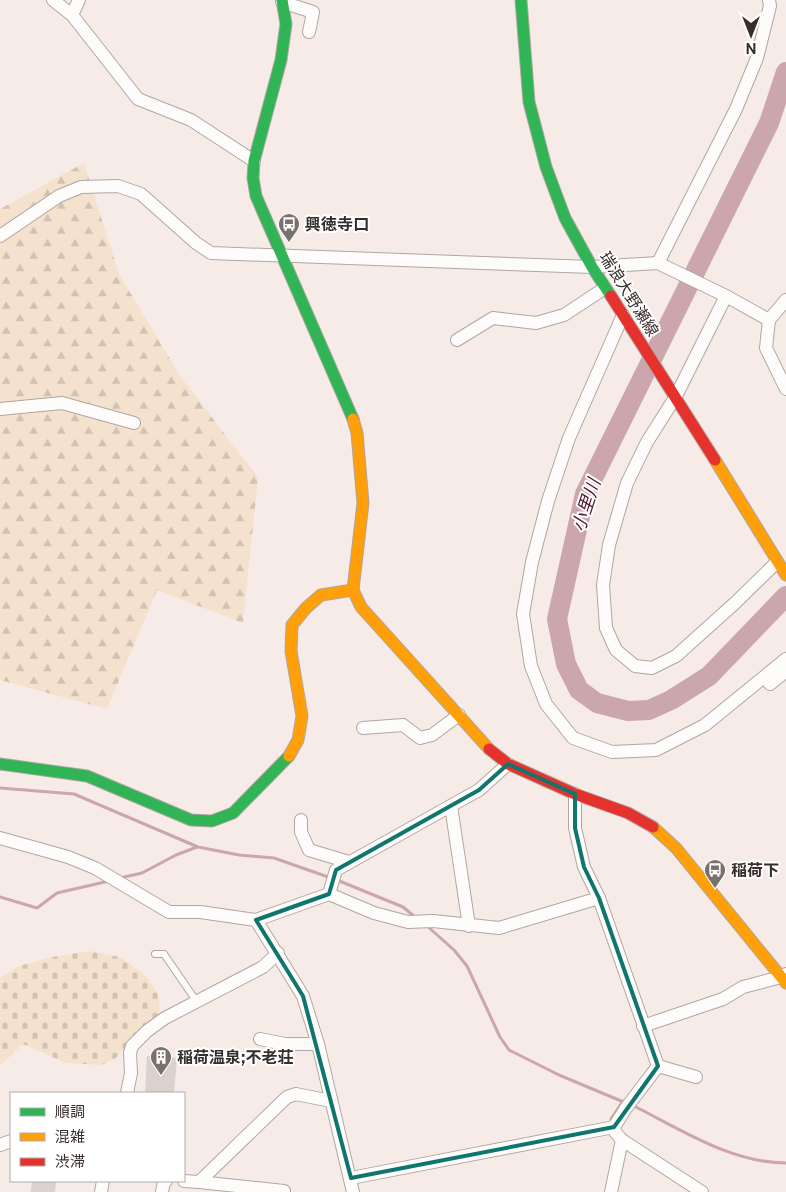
<svg xmlns="http://www.w3.org/2000/svg" width="786" height="1192" viewBox="0 0 786 1192" font-family="'Public Sans','Noto Sans JP',sans-serif">
<defs>
<pattern id="forest-firs" width="22" height="20" patternUnits="userSpaceOnUse" patternTransform="scale(1.25)"><rect width="22" height="20" fill="#f4e2ce"/><path d="M5 1l3.5 6h-7zM16 11l3.5 6h-7z" fill="#d2c2b1"/></pattern>
<pattern id="cemetery-stones" width="16" height="16" patternUnits="userSpaceOnUse" patternTransform="scale(1.25)"><rect width="16" height="16" fill="#f4e2ce"/><path d="M2 7V4a2 2 0 0 1 4 0v3zM10 15v-3a2 2 0 0 1 4 0v3z" fill="#d2c2b1"/></pattern>
</defs>
<rect width="100%" height="100%" fill="#f6ebe7"/>
<!-- forest -->
<path fill="url(#forest-firs)" d="M84 163 119 274 180 376 258 477 243 623 157 590 107 709 0 680V209Z"/>
<!-- cemetery -->
<path fill="url(#cemetery-stones)" d="M89 951 120 957 145 975 158 994 160 1015 142 1028 116 1058 101 1065 66 1063 23 1044 0 1066V978L19 966 52 957Z"/>
<g fill="none" stroke-linecap="round" stroke-linejoin="round">
<!-- stream -->
<g stroke="#cba6ad" stroke-width="3">
<path d="M0 788 74 794 198 847 239 855 274 858 331 878"/>
<path d="M120 878 142 873 176 855 197 847"/>
<path d="M337 880 403 907 415 917"/>
<path d="M0 897 37 908 57 893 109 881"/>
<path d="M426 925 454 950 467 966 500 1037 509 1050 559 1075 626 1103"/>
<path d="M632 1105C680 1129 731 1163 786 1163"/>
<path d="M611 1119 623 1101"/>
</g>
<!-- river -->
<path stroke="#cba6ad" stroke-width="20" d="M786 72 769 123 585 494 557 619 566 664 579 690 597 703 628 711 649 710 671 700 709 676 786 596"/>
</g>
<!-- building -->
<g fill="#dbd2cd">
<path d="M147 1056 177 1058 174 1093H145Z"/>
<path d="M32 1181 56 1182 55 1192H31Z"/>
</g>
<g fill="none" stroke-linecap="round" stroke-linejoin="round">
<!-- lane casing -->
<g stroke="#afa6a3" stroke-width="8">
<path id="lane" d="M155 954H164L197 1002"/>
</g>
<!-- street casing -->
<g stroke="#afa6a3" stroke-width="14">
<g id="street">
<path d="M53 0 72 15 138 99 191 120 254 161"/>
<path d="M282 2 313 12 309 32"/>
<path d="M72 15 79 0"/>
<path d="M0 236 59 196 81 187 118 186 141 194 196 243 211 253 592 267 658 263 726 296 769 320 766 348 786 389"/>
<path d="M658 263 736 109 757 58 770 6 769 0"/>
<path d="M726 296 676 396 647 442 627 483 609 545 603 585 606 628 616 650 635 666 652 668 676 656 735 603 777 562"/>
<path d="M623 315 569 438 548 501 532 562 523 614 531 666 546 704 573 738 612 752 656 750 705 725 786 659"/>
<path d="M769 320 786 300"/>
<path d="M457 340 493 318 536 323 564 315 605 288"/>
<path d="M0 409 62 403 134 423"/>
<path d="M766 679 770 684 786 671"/>
<path d="M363 728 403 725 420 738 432 735 459 715"/>
<path d="M451 806 469 926"/>
<path d="M301 820V832L309 850 349 862"/>
<path d="M0 838 68 857 95 868 169 912H200L256 920 329 894 374 913 408 922 433 921 499 928 599 898"/>
<path d="M329 894 336 870 479 790 508 764"/>
<path d="M256 920 303 996 318 1044 353 1192"/>
<path d="M643 1026 723 999 743 987 781 977 786 974"/>
<path d="M260 1039 285 1044H318"/>
<path d="M658 1066 696 1077"/>
<path d="M127 1093 131 1073 130 1053 132 1046 147 1031 165 1018 263 967 278 953"/>
<path d="M614 1127 615 1132 622 1140 702 1192"/>
<path d="M0 1145 11 1141"/>
<path d="M351 1178 614 1127 626 1108 658 1066 599 898 584 867 575 828V794"/>
<path d="M184 1181 199 1182 287 1097 296 1094 331 1101"/>
<path d="M199 1182 284 1191"/>
<path d="M101 1192 103 1181"/>
<path d="M162 1192 164 1182 166 1181"/>
<path d="M611 1192 622 1140"/>
</g>
</g>
<!-- fast casing -->
<g stroke="#afa6a3" stroke-width="13">
<g id="fast">
<path d="M282 0 286 24 281 60 254 161 253 178 256 196 353 419"/>
<path d="M521 0 529 102 546 167 565 218 592 267 611 296"/>
<path d="M0 764 87 776 191 820 212 821 233 813 289 756"/>
</g>
</g>
<!-- slow casing -->
<g stroke="#afa6a3" stroke-width="13">
<g id="slow">
<path d="M353 419 357 433 363 503 353 590 361 607 489 749"/>
<path d="M715 460 786 575"/>
<path d="M289 756 298 740 302 716 291 651 292 625 306 608 321 595 353 590"/>
<path d="M653 827 676 848 786 983"/>
</g>
</g>
<!-- jam casing -->
<g stroke="#afa6a3" stroke-width="13">
<g id="jam">
<path d="M611 296 715 460"/>
<path d="M489 749 508 764 575 794 628 813 653 827"/>
</g>
</g>
<!-- lane -->
<use href="#lane" stroke="#fefcfb" stroke-width="6"/>
<!-- street -->
<use href="#street" stroke="#fefcfb" stroke-width="12"/>
<!-- fast -->
<use href="#fast" stroke="#30b455" stroke-width="11"/>
<!-- slow -->
<use href="#slow" stroke="#ff9f0a" stroke-width="11"/>
<!-- jam -->
<use href="#jam" stroke="#e5322d" stroke-width="11"/>
</g>
<!-- marked area -->
<path fill="none" stroke="#0f766e" stroke-width="4" stroke-linejoin="round" d="M508 764 575 794V828L584 867 599 898 658 1066 614 1127 351 1178 303 996 256 920 329 894 336 870 479 790Z"/>
<!-- icons -->
<defs>
<g id="bus-pin" transform="scale(1.125)"><path d="M0 17L-7.5 6A9.5 9.5 0 1 1 7.5 6Z" fill="#7a706c" stroke="#fff"/><path d="M-5-6H5V4H4V6H2V4H-2V6H-4V4H-5ZM-3.5-4V0h7V-4ZM-3.5 1.2v1.5H-2V1.2ZM2 1.2v1.5H3.5V1.2Z" fill="#fff"/></g>
<g id="building-pin" transform="scale(1.125)"><path d="M0 17L-7.5 6A9.5 9.5 0 1 1 7.5 6Z" fill="#7a706c" stroke="#fff"/><path d="M-4-6H4V6H1V3H-1V6H-4ZM-2.5-4.3h1.7v1.8h-1.7ZM.8-4.3h1.7v1.8H.8ZM-2.5-1h1.7V.8h-1.7ZM.8-1h1.7V.8H.8Z" fill="#fff"/></g>
</defs>
<g fill-rule="evenodd">
<use href="#bus-pin" x="289" y="224"/>
<use href="#bus-pin" x="715" y="870"/>
<use href="#building-pin" x="161" y="1057"/>
</g>
<g text-anchor="middle" dominant-baseline="central" stroke-width="4" stroke-linejoin="round" paint-order="stroke">
<!-- poi labels -->
<g font-size="16" font-weight="bold" fill="#372d2a" stroke="#fff" text-anchor="start">
<text x="305" y="224">興徳寺口</text>
<text x="731" y="870">稲荷下</text>
<text x="177" y="1057">稲荷温泉;不老荘</text>
</g>
<!-- street labels -->
<g font-size="16" fill="#372d2a" stroke="#fff">
<text transform="translate(629 294) rotate(58)">瑞浪大野瀬線</text>
</g>
<!-- water labels -->
<g font-size="18" font-style="italic" fill="#4f1429" stroke="#fff">
<text transform="translate(586 505) rotate(-72)">小里川</text>
</g>
</g>
<!-- legend -->
<rect x="10" y="1092" width="175" height="90" fill="#ffffff" stroke="#afabaa"/>
<rect x="20" y="1108" width="25" height="8" fill="#30b455" stroke="#afabaa"/>
<text x="55" y="1117" font-size="15" fill="#372d2a">順調</text>
<rect x="20" y="1133" width="25" height="8" fill="#ff9f0a" stroke="#afabaa"/>
<text x="55" y="1142" font-size="15" fill="#372d2a">混雑</text>
<rect x="20" y="1158" width="25" height="8" fill="#e5322d" stroke="#afabaa"/>
<text x="55" y="1167" font-size="15" fill="#372d2a">渋滞</text>
<!-- north arrow -->
<g transform="translate(751 35) rotate(180)" stroke="#ffffff" stroke-width="4" paint-order="stroke">
<path d="M0-4L9 19L0 12L-9 19Z" fill="#372d2a"/>
<text y="-8" font-size="14" font-weight="bold" text-anchor="middle" fill="#372d2a">N</text>
</g>
</svg>
